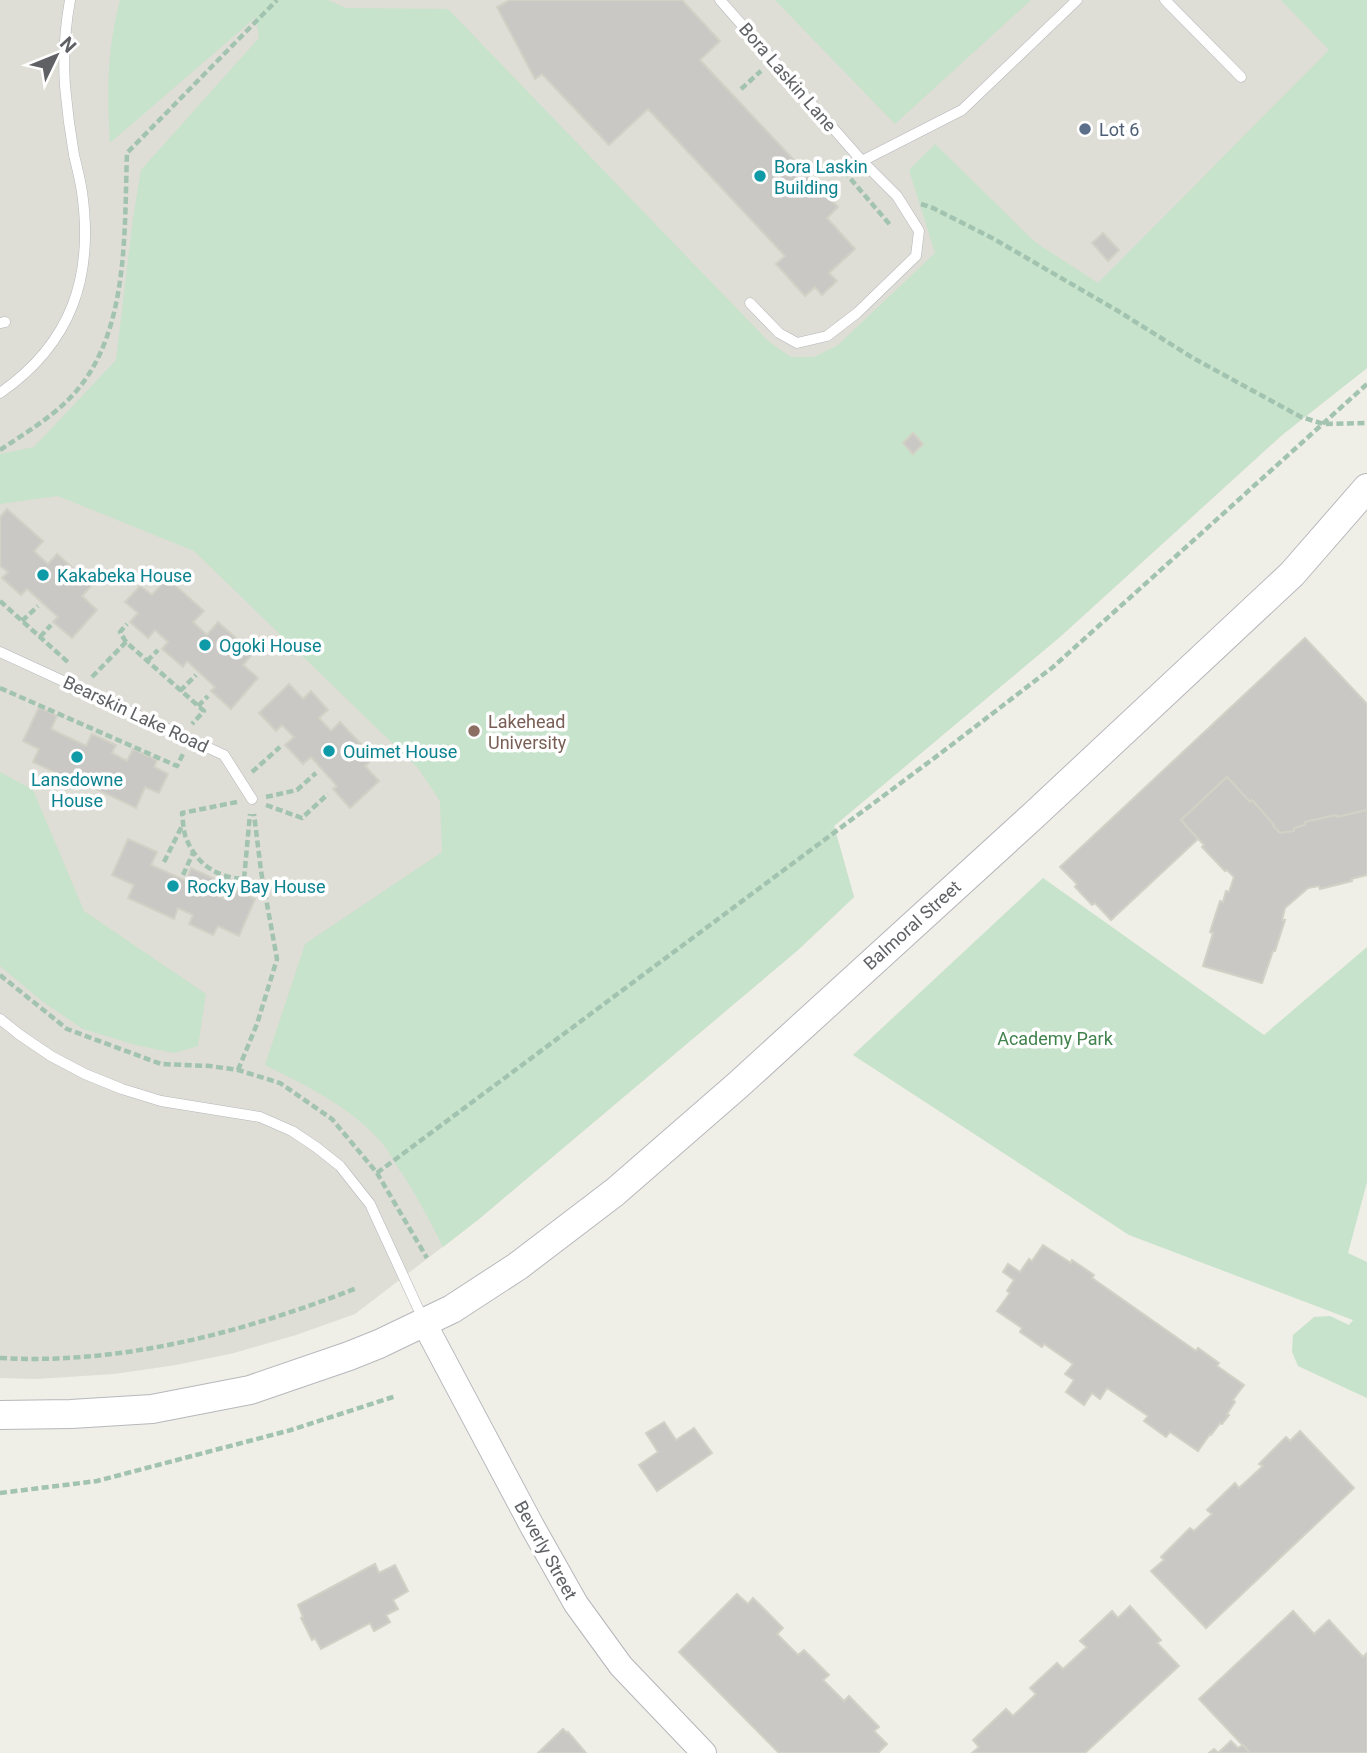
<svg xmlns="http://www.w3.org/2000/svg" width="1367" height="1753" viewBox="0 0 1367 1753" font-family="Roboto,sans-serif">
<rect width="100%" height="100%" fill="#efeee7"/>
<!-- education -->
<path fill="#deddd6" d="M0 0H1367V368L1282 435 1061 636 834 826 854 897 798 950 479 1219 355 1314 296 1335 234 1353 176 1365 114 1374 36 1379 0 1378Z"/>
<!-- green -->
<g fill="#c7e3cb">
<path d="M120 0H328L346 8 448 9 768 341 791 357H814L838 345 935 253 909 170 935 144 1035 242 1098 283 1329 50 1281 0H1367V368L1282 435 1061 636 834 826 854 897 798 950 479 1219 443 1247C429 1219 415 1192 397 1166 392 1158 388 1150 382 1143 352 1108 306 1085 265 1065L305 944 442 852 440 801 418 768 194 551 58 496 0 504V454L34 447 116 360 133 218 141 170 259 38 256 17 110 143C107 94 107 48 120 0Z"/>
<path d="M775 0H1031L895 124Z"/>
<path d="M0 772 33 790 84 911 206 994 198 1046 174 1053 136 1045 83 1029 42 1001 0 966Z"/>
<path d="M1043 878 1264 1035 1367 947V1182L1348 1253 1367 1262V1398L1298 1366 1292 1352 1293 1335 1314 1317 1330 1316 1349 1325 1353 1320 1129 1235 853 1055Z"/>
</g>
<!-- building -->
<g fill="#cac8c4" stroke="#d3d1c6" stroke-width="2">
<path d="M510 0H682L720 41 700 60 838 207 827 218 855 249 829 273 837 281 822 295 815 287 805 296 776 264 785 256 648 109 609 145 542 74 535 79 497 7Z"/>
<path d="M1103 233 1119 250 1108 261 1092 243Z"/>
<path d="M913 433 923 444 913 454 903 443Z"/>
<path d="M7 509 43 541 34 551 48 564 57 554 92 585 82 596 97 610 72 638 53 622 58 617 27 589 21 595 2 578 8 572 0 566V517Z"/>
<path d="M167 578 204 611 193 622 207 635 218 622 253 653 243 665 258 678 231 709 211 691 215 687 187 661 183 667 162 649 168 642 155 630 148 638 130 622 138 613 125 602 140 586 152 595Z"/>
<path d="M1305 638 1367 704V810L1337 817 1336 815 1305 822V825L1294 828V831L1280 833 1273 826 1274 825 1252 800 1250 802 1227 777 1181 820 1198 839 1111 920 1095 903 1092 905 1075 887 1077 884 1060 867Z"/>
<path d="M289 684 303 699 311 691 328 710 319 718 331 731 340 722 374 758 365 766 379 781 350 808 333 789 337 786 311 757 303 764 285 745 294 737 282 725 276 731 259 713Z"/>
<path d="M39 707 57 716 51 729 86 746 92 734 116 745 112 753 127 761 133 749 157 760 154 767 168 774 159 793 145 787 136 808 92 787 96 779 82 772 77 783 33 762 39 749 23 741Z"/>
<path d="M1227 777 1250 802 1252 800 1274 825 1273 826 1280 833 1294 831V828L1305 825V822L1336 815 1337 817 1367 810V875L1351 879 1352 881 1320 889 1319 886 1308 888 1285 908 1282 920H1285L1275 951H1273L1262 983 1203 966 1213 933 1210 932 1220 901 1223 902 1226 891 1229 892 1234 877 1227 870 1225 871 1202 847 1204 845 1181 820Z"/>
<path d="M128 839 157 852 151 865 186 881 191 868 217 880 211 893 225 899 230 888 255 899 239 936 218 926 213 935 189 924 193 915 178 908 174 919 128 898 134 885 112 875Z"/>
<path d="M1043 1245 1071 1263 1072 1260 1094 1275 1092 1278 1196 1351 1198 1348 1219 1363 1217 1366 1244 1385 1233 1400 1235 1402 1227 1414 1229 1415 1222 1424 1220 1423 1211 1435 1210 1434 1198 1451 1170 1432 1166 1437 1144 1421 1148 1416 1107 1388 1100 1399 1092 1393 1084 1405 1066 1392 1074 1380 1065 1374 1073 1364 1044 1344 1042 1347 1020 1332 1022 1328 997 1311 1010 1293 1007 1291 1014 1280 1003 1272 1008 1264 1020 1272 1029 1259 1032 1261Z"/>
<path d="M664 1422 676 1440 694 1428 712 1453 657 1491 639 1465 658 1452 646 1433Z"/>
<path d="M1300 1431 1354 1488 1206 1628 1151 1571 1164 1560 1161 1557 1190 1528 1194 1531 1212 1514 1207 1510 1235 1483 1239 1488 1263 1466 1259 1464 1286 1437 1290 1441Z"/>
<path d="M375 1564 379 1573 395 1565 408 1591 393 1600 398 1609 386 1615 390 1622 374 1631 370 1623 321 1649 315 1638 312 1640 301 1618 303 1617 298 1605Z"/>
<path d="M737 1594 748 1604 753 1598 783 1628 777 1634 798 1655 804 1650 829 1675 823 1680 844 1701 849 1696 879 1727 874 1731 887 1744 878 1753H779L679 1652Z"/>
<path d="M1130 1606 1161 1640 1157 1643 1179 1666 1085 1753H972L979 1747 973 1740 1006 1709 1013 1716 1036 1694 1030 1688 1057 1663 1063 1669 1087 1647 1080 1641 1112 1611 1118 1618Z"/>
<path d="M1293 1611 1314 1634 1329 1620 1363 1657 1367 1653V1753H1250L1199 1699Z"/>
<path d="M563 1729 567 1733 568 1732 586 1753H538Z"/>
<path d="M1231 1741 1238 1748 1243 1745 1250 1753H1209L1214 1749 1218 1753Z"/>
</g>
<g fill="none" stroke-linecap="round" stroke-linejoin="round">
<!-- service casing -->
<g stroke="#b4b6ba" stroke-width="11">
<g id="service">
<path d="M720 0 862 161 897 196 919 231 916 256 857 313 827 336 797 343 779 333 750 303"/>
<path d="M1165 0 1241 77"/>
<path d="M862 161 962 110 1077 0"/>
<path d="M0 323 5 322"/>
<path d="M0 393C72 343 94 276 82 192 80 179 77 167 74 155 70 132 67 109 65 86 63 57 65 28 70 0"/>
<path d="M0 652 224 755 252 799"/>
<path d="M0 1019 20 1035 51 1056 85 1074 122 1089 161 1101 260 1117 292 1131 316 1147 340 1166 370 1204 423 1319"/>
</g>
</g>
<!-- tertiary casing -->
<g stroke="#b4b6ba" stroke-width="26">
<path id="tertiary" d="M424 1323 532 1526 576 1604 621 1666 704 1753"/>
</g>
<!-- secondary casing -->
<g stroke="#b6b8bc" stroke-width="30">
<path id="secondary" d="M0 1415 71 1414 152 1409 250 1390 349 1356 379 1344 452 1309 518 1266 615 1192 738 1085 1034 815 1292 574 1367 488"/>
</g>
<!-- path -->
<g stroke="#a1c3b0" stroke-width="4.5" stroke-dasharray="7 3.5" stroke-linecap="butt">
<path d="M741 89 761 71"/>
<path d="M837 163 891 226"/>
<path d="M921 204 933 208 994 239 1118 311 1193 358 1301 417 1324 424 1367 423"/>
<path d="M0 450C24 434 49 419 69 399 130 338 124 232 127 153L277 0"/>
<path d="M0 601 70 664"/>
<path d="M22 621 38 606"/>
<path d="M40 637 51 625"/>
<path d="M126 642 120 632 127 624"/>
<path d="M147 661 158 650"/>
<path d="M92 677 126 642 204 711 192 724"/>
<path d="M0 688 177 766 184 752"/>
<path d="M180 691 196 675"/>
<path d="M198 706 208 696"/>
<path d="M252 772 280 747"/>
<path d="M266 797 297 790 316 773"/>
<path d="M237 802 182 813C183 820 183 828 185 835 194 862 216 878 244 879L250 814"/>
<path d="M266 805 302 818 328 794"/>
<path d="M164 862 183 824"/>
<path d="M183 875 193 853"/>
<path d="M220 893 228 877"/>
<path d="M0 975 67 1029 161 1064 210 1066 238 1070 280 1083 332 1119 377 1173 427 1258"/>
<path d="M238 1070 257 1024 277 959 261 871 254 814"/>
<path d="M377 1173 941 753 1053 667 1367 384"/>
<path d="M0 1358C122 1365 244 1332 357 1288"/>
<path d="M0 1493 97 1481 291 1430 396 1396"/>
</g>
<!-- service -->
<use href="#service" stroke="#fff" stroke-width="10"/>
<!-- tertiary -->
<use href="#tertiary" stroke="#fff" stroke-width="24"/>
<!-- secondary -->
<use href="#secondary" stroke="#fff" stroke-width="28"/>
</g>
<!-- markers -->
<circle fill="#5c6f8a" stroke="#fff" stroke-width="2.5" cx="1085" cy="129" r="7"/>
<g fill="#0f9aa8" stroke="#fff" stroke-width="2.5">
<circle cx="760" cy="176" r="7"/>
<circle cx="43" cy="575" r="7"/>
<circle cx="205" cy="645" r="7"/>
<circle cx="329" cy="751" r="7"/>
<circle cx="77" cy="757" r="7"/>
<circle cx="173" cy="886" r="7"/>
</g>
<circle fill="#8d6e63" stroke="#fff" stroke-width="2.5" cx="474" cy="731" r="7"/>
<g text-anchor="middle" dominant-baseline="central" stroke-width="7" stroke-linejoin="round" paint-order="stroke">
<!-- street labels -->
<g font-size="18" fill="#5f6165" stroke="#fff">
<text transform="translate(788 77) rotate(49)">Bora Laskin Lane</text>
<text transform="translate(136 714) rotate(25)">Bearskin Lake Road</text>
<text transform="translate(912 925) rotate(-42)">Balmoral Street</text>
<text transform="translate(546 1550) rotate(61)">Beverly Street</text>
</g>
<!-- service labels -->
<g font-size="18" fill="#4e5e75" stroke="#fff" text-anchor="start">
<text x="1099" y="129">Lot 6</text>
</g>
<!-- culture labels -->
<g font-size="18" fill="#0d838f" stroke="#fff" text-anchor="start">
<text x="774" y="166">Bora Laskin<tspan x="774" dy="21">Building</tspan></text>
<text x="57" y="575">Kakabeka House</text>
<text x="219" y="645">Ogoki House</text>
<text x="343" y="751">Ouimet House</text>
<text x="77" y="779" text-anchor="middle">Lansdowne<tspan x="77" dy="21">House</tspan></text>
<text x="187" y="886">Rocky Bay House</text>
</g>
<!-- education labels -->
<g font-size="18" fill="#785e54" stroke="#fff" text-anchor="start">
<text x="488" y="721">Lakehead<tspan x="488" dy="21">University</tspan></text>
</g>
<!-- park labels -->
<g font-size="18" fill="#41824d" stroke="#fff">
<text x="1055" y="1038">Academy Park</text>
</g>
</g>
<!-- north arrow -->
<g transform="translate(56 56) rotate(47)" stroke="#ffffff" stroke-width="5" paint-order="stroke">
<path d="M0-5L12 26L0 18L-12 26Z" fill="#5f6165"/>
<text y="-10" font-size="19" font-weight="bold" text-anchor="middle" fill="#5f6165">N</text>
</g>
</svg>
